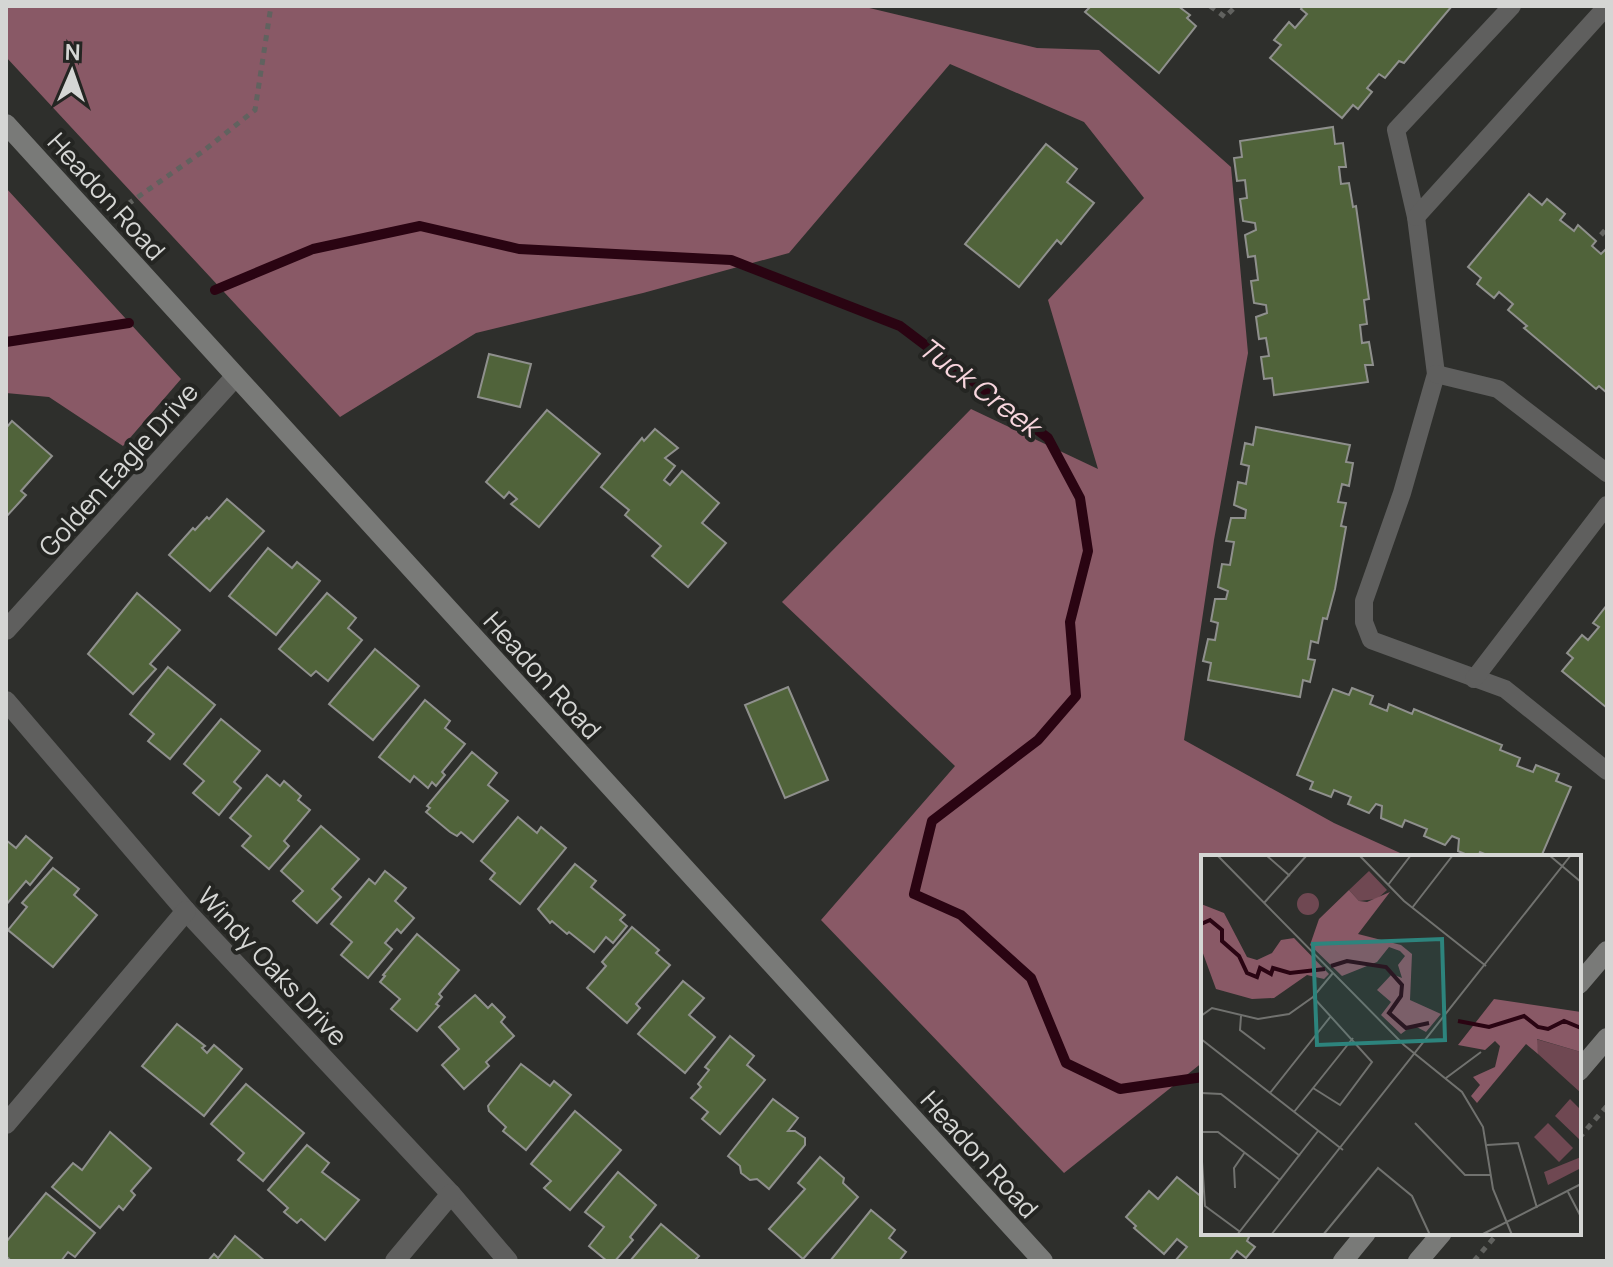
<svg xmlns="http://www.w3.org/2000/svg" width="1613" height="1267" viewBox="0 0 1613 1267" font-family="Manrope,sans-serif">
<rect width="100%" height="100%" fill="#2e2f2c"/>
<!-- forest -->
<g fill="#895966">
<path d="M6 6H861L1037 48 1099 50 1231 167 1248 353 1214 540 1184 740 1334 823 1409 857H1203V1062L1064 1173 821 920 955 766 782 602 971 409 1098 469 1048 300 1144 198 1084 122 950 64 789 253 643 293 476 333 340 417 6 57Z"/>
<path d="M6 188 181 379 123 446 49 397 6 393Z"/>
</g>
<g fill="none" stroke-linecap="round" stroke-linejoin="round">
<!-- stream -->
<g stroke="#2a0412" stroke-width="10">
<path d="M215 290 313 249 420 226 519 249 731 260 900 326 1048 438 1080 498 1088 551 1070 622 1076 696 1038 740 932 821 914 894 961 915 1031 978 1066 1063 1120 1089 1203 1077"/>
<path d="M6 342 129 323"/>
</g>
</g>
<!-- building -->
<g fill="#50633a" stroke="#8f908d" stroke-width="2">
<path d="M1091 6H1178L1190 15 1187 18 1196 26 1159 73 1085 12Z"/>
<path d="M1303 6H1452L1404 63 1399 61 1385 78 1379 74 1367 88 1372 92 1358 109 1353 105 1342 118 1270 58 1281 45 1274 40 1289 22 1295 28 1307 14 1301 9Z"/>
<path d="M1333 127 1335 144 1343 143 1346 167H1339L1341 184 1349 183 1353 207 1356 206 1369 299 1364 300 1367 324 1360 325 1362 343 1369 342 1373 365H1365L1368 382 1274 395 1272 378 1264 379 1261 357 1269 356 1266 338 1259 339 1256 317 1267 313 1266 305 1254 303 1251 281 1258 280 1255 256 1248 257 1245 235 1256 230 1255 223 1243 221 1240 199 1247 198 1245 180 1237 181 1234 158 1242 157 1240 141Z"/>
<path d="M1046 144 1077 169 1067 182 1094 203 1061 244 1057 240 1019 287 965 244Z"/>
<path d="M1529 194 1542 205 1547 199 1565 214 1560 220 1574 231 1578 225 1596 241 1592 246 1601 254 1606 249 1607 250V393L1599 386 1596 389 1524 328 1527 326 1508 310 1513 304 1499 292 1494 298 1477 284 1481 278 1468 267Z"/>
<path d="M489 354 531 364 520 407 478 397Z"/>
<path d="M547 410 600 454 539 527 511 504 517 499 509 492 504 498 486 482Z"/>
<path d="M12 421 52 456 21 491 26 495 6 517V428Z"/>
<path d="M1256 427 1350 445 1346 462 1353 463 1349 486 1342 484 1338 502 1346 503 1341 526 1346 527 1335 589 1327 619 1323 618 1318 643 1311 641 1308 659 1315 660 1310 682 1303 680 1300 697 1208 680 1211 663 1203 661 1208 639 1215 640 1218 623 1211 621 1215 599H1226L1228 591 1218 587 1222 564 1230 565 1234 542 1226 541 1231 518H1245L1246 510 1234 505 1238 482 1246 484 1249 466 1241 464 1245 443 1253 445Z"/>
<path d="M655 429 678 448 665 458 675 466 664 480 670 485 682 471 719 503 702 523 726 543 688 587 652 556 661 546 625 515 629 510 601 487 642 438 644 441Z"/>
<path d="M227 499 264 531 210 591 169 555 193 528 195 530 207 517 209 519Z"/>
<path d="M268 548 292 568 297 562 320 581 276 635 229 596Z"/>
<path d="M137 593 180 630 150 664 156 669 133 694 88 654Z"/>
<path d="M327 593 356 618 348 628 362 640 328 681 316 671 311 676 279 649Z"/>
<path d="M1607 605V708L1562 671 1573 658 1567 653 1582 635 1588 640 1599 627 1593 623Z"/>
<path d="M375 649 419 686 373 740 329 704Z"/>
<path d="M168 667 215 705 170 759 148 741 154 734 130 714Z"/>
<path d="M788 687 828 780 785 798 745 705Z"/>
<path d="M1352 688 1373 696 1370 704 1387 711 1389 704 1412 714 1414 709 1502 745 1500 750 1520 758 1517 766 1533 772 1536 765 1559 774 1556 781 1571 787 1541 857H1492L1480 852 1478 857H1472L1458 851 1459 839 1452 836 1445 845 1424 836 1427 829 1405 820 1402 827 1381 818 1382 806 1376 804 1369 813 1348 804 1351 797 1334 790 1331 797 1310 789 1313 782 1297 775 1333 689 1349 695Z"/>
<path d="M425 700 450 721 445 728 465 744 442 772 445 775 436 786 432 782 428 788 414 776 410 782 379 757Z"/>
<path d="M221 719 260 751 234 782 241 788 219 815 193 793 204 781 184 764Z"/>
<path d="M472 752 497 773 488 785 508 801 473 842 461 832 457 836 450 832 426 812 430 808 427 806Z"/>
<path d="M267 775 280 786 284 781 301 796 298 800 310 810 284 841 289 846 269 869 242 846 251 836 230 818Z"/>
<path d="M518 817 537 833 541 827 566 848 520 904 490 879 495 873 481 861Z"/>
<path d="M321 826 359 859 332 889 341 897 317 923 293 901 303 891 281 871Z"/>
<path d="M26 836 52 858 30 885 26 881 6 905V840L16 848Z"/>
<path d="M575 864 596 881 591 887 625 915 620 920 627 926 613 943 606 937 594 952 569 932 567 934 552 921 550 923 538 909Z"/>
<path d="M53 868 79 889 74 895 97 915 53 967 8 930 27 907 22 903Z"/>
<path d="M385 871 406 888 395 901 414 918 401 933 397 929 385 943 392 949 368 978 341 955 352 942 331 924 369 879 375 884Z"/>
<path d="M632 927 659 950 656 953 670 965 636 1004 640 1008 627 1023 587 988 606 966 602 962Z"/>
<path d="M417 934 459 970 439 994 442 997 436 1004 439 1006 417 1031 391 1009 400 999 380 982 385 976 383 975Z"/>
<path d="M683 981 704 998 689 1015 715 1037 685 1073 638 1034Z"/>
<path d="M475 995 488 1008 492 1004 505 1017 501 1022 514 1036 486 1062 489 1066 464 1089 442 1065 459 1049 439 1027Z"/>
<path d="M177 1024 205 1046 202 1048 207 1053 214 1045 242 1069 204 1116 142 1066Z"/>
<path d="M730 1036 754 1056 747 1065 765 1080 720 1134 702 1119 708 1112 691 1098 701 1087 698 1084 709 1070 705 1067Z"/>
<path d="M521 1064 550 1086 554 1081 571 1095 526 1150 503 1131 506 1127 489 1111 488 1106Z"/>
<path d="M246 1084 304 1133 263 1181 238 1160 244 1153 211 1124Z"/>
<path d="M773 1099 798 1118 788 1131H795L805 1138V1145L769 1189 757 1179 750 1180 741 1173 740 1166 728 1156Z"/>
<path d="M575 1111 621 1150 570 1210 544 1188 551 1181 531 1164Z"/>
<path d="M110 1132 151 1168 131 1191 135 1195 123 1210 119 1206 100 1228 52 1187 73 1163 82 1170Z"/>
<path d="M307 1145 329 1163 322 1172 359 1200 325 1240 301 1219 297 1223 284 1212 288 1208 268 1190Z"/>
<path d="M820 1157 844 1178 843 1183 858 1197 803 1259 769 1229 805 1189 798 1183Z"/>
<path d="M618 1172 656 1205 630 1237 633 1240 615 1261H607L589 1246 604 1227 585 1212Z"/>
<path d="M1177 1177 1203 1198V1233H1245L1249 1237 1247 1241 1255 1247 1246 1258 1237 1251 1229 1261H1175L1187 1247 1177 1239 1164 1254 1134 1228 1136 1226 1126 1217 1149 1191 1158 1199Z"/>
<path d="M46 1193 95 1233 75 1257 68 1252 61 1261H11L6 1256V1242Z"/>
<path d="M871 1210 895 1230 889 1238 906 1252 899 1261H830Z"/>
<path d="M661 1224 699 1256 694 1261H630Z"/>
<path d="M235 1236 265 1261H208L214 1254 218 1258Z"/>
</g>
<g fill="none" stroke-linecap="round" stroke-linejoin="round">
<!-- path -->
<g stroke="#61625f" stroke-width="5" stroke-dasharray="6 6" stroke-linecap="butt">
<path d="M1210 6 1225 17 1236 6"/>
<path d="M118 211 202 152 255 110 271 6"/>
<path d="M1601 235 1607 228"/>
<path d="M1579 1138 1607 1106"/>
<path d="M1474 1261 1498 1233"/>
</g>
<!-- lane -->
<g stroke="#5f5f5e" stroke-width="18">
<path d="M1512 6 1396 130 1416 217 1436 374 1402 493 1364 601V622L1371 640 1505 689 1607 771"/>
<path d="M1416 217 1607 6"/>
<path d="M1436 374 1498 389 1607 473"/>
<path d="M1474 679 1607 505"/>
</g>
<!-- street -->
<g stroke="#5f5f5e" stroke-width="20">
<path d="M6 630 235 377"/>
<path d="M6 701 186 911 451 1194 508 1261"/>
<path d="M6 1124 186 911"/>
<path d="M395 1261 451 1194"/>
</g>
<!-- secondary -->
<g stroke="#797a78" stroke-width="20">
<path d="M6 124 1043 1261"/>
<path d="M1579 984 1607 951"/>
<path d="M1579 1071 1607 1038"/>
<path d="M1343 1261 1366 1233"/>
<path d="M1418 1261 1442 1233"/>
</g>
</g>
<g text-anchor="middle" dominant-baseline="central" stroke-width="8" stroke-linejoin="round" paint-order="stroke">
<!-- street labels -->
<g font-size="26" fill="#d5d6d4" stroke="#242522">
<text transform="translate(107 196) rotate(48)">Headon Road</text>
<text transform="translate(118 469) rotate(-48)">Golden Eagle Drive</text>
<text transform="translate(543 675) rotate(48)">Headon Road</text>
<text transform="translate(273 966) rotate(47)">Windy Oaks Drive</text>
<text transform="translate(980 1154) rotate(48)">Headon Road</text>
</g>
<!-- water labels -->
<g font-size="28" font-style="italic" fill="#f8d6de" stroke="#242522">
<text transform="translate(980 386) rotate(37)">Tuck Creek</text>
</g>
</g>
<!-- overview -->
<g transform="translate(1201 855)">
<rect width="380" height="380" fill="#2e2f2c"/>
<path d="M168 16 186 35 176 44 158 46 148 35ZM96 49a11 11 0 1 1 22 0a11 11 0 1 1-22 0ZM335 184 380 197V238L337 199ZM369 244 380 255V286L354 261ZM347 268 372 293 358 307 333 282ZM380 302V313L347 330 343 317Z" fill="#6f4852"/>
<path d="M148 35 158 46 166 47 189 37 157 79 200 90 211 99 209 145 240 159 225 177 212 170 200 179 180 160 190 147 176 135 191 119 201 123 197 110 204 101 199 96 188 92 176 107 141 121 109 90 118 64ZM0 49 23 58 46 102 56 105 71 98 80 85 93 83 128 119 123 124 106 120 73 143 51 144 15 134 0 93ZM293 144 380 157V197L336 184 337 199 325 189 276 248 270 241 279 230 272 222 294 212 299 191 294 186 284 195 257 190Z" fill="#895966"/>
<path fill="none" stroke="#2a0412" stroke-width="4" d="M0 69 9 65 21 75V86L38 101 46 118 56 122 59 113 70 119 72 113 89 118 124 114M130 111 146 106 185 112 201 130 200 141 188 158 205 173 228 168M257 166 288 172 323 161 337 172 347 174 363 166 380 173"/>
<path fill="none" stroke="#71726f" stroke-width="2" d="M16 0 203 190 261 237 282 272 292 334 311 380M65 0 89 21M158 0 203 46 285 111M348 0 380 27M187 30 210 0M63 48 106 0M211 53 252 0M112 142 171 207 139 250 112 233M0 161 11 153 57 164 88 159 112 142 132 118M40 161 39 175 64 194M0 184 142 295M245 223 280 197M0 238 20 239 99 301M69 238 130 161M93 257 152 183M214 268 264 320H289M0 277H17L79 325M286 290 317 288 336 353M0 292 4 351 38 376M34 333 33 313 44 297M367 337 380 362M36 380 117 276M70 380 370 0M122 380 177 313 211 341 229 380M280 380 380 329"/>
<path fill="#2d847d" fill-opacity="0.15" stroke="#2d847d" stroke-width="4" d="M241 84 244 185 116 190 112 89Z"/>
<rect width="380" height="380" fill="none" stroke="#d5d6d4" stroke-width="4"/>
</g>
<!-- border -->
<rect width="1613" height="1267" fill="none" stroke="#d5d6d4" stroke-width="16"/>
<!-- north arrow -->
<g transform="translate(72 72) rotate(2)" stroke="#242522" stroke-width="6" paint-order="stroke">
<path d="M0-6L14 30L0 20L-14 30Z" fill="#d5d6d4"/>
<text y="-12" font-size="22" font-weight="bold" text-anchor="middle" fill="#d5d6d4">N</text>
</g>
</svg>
